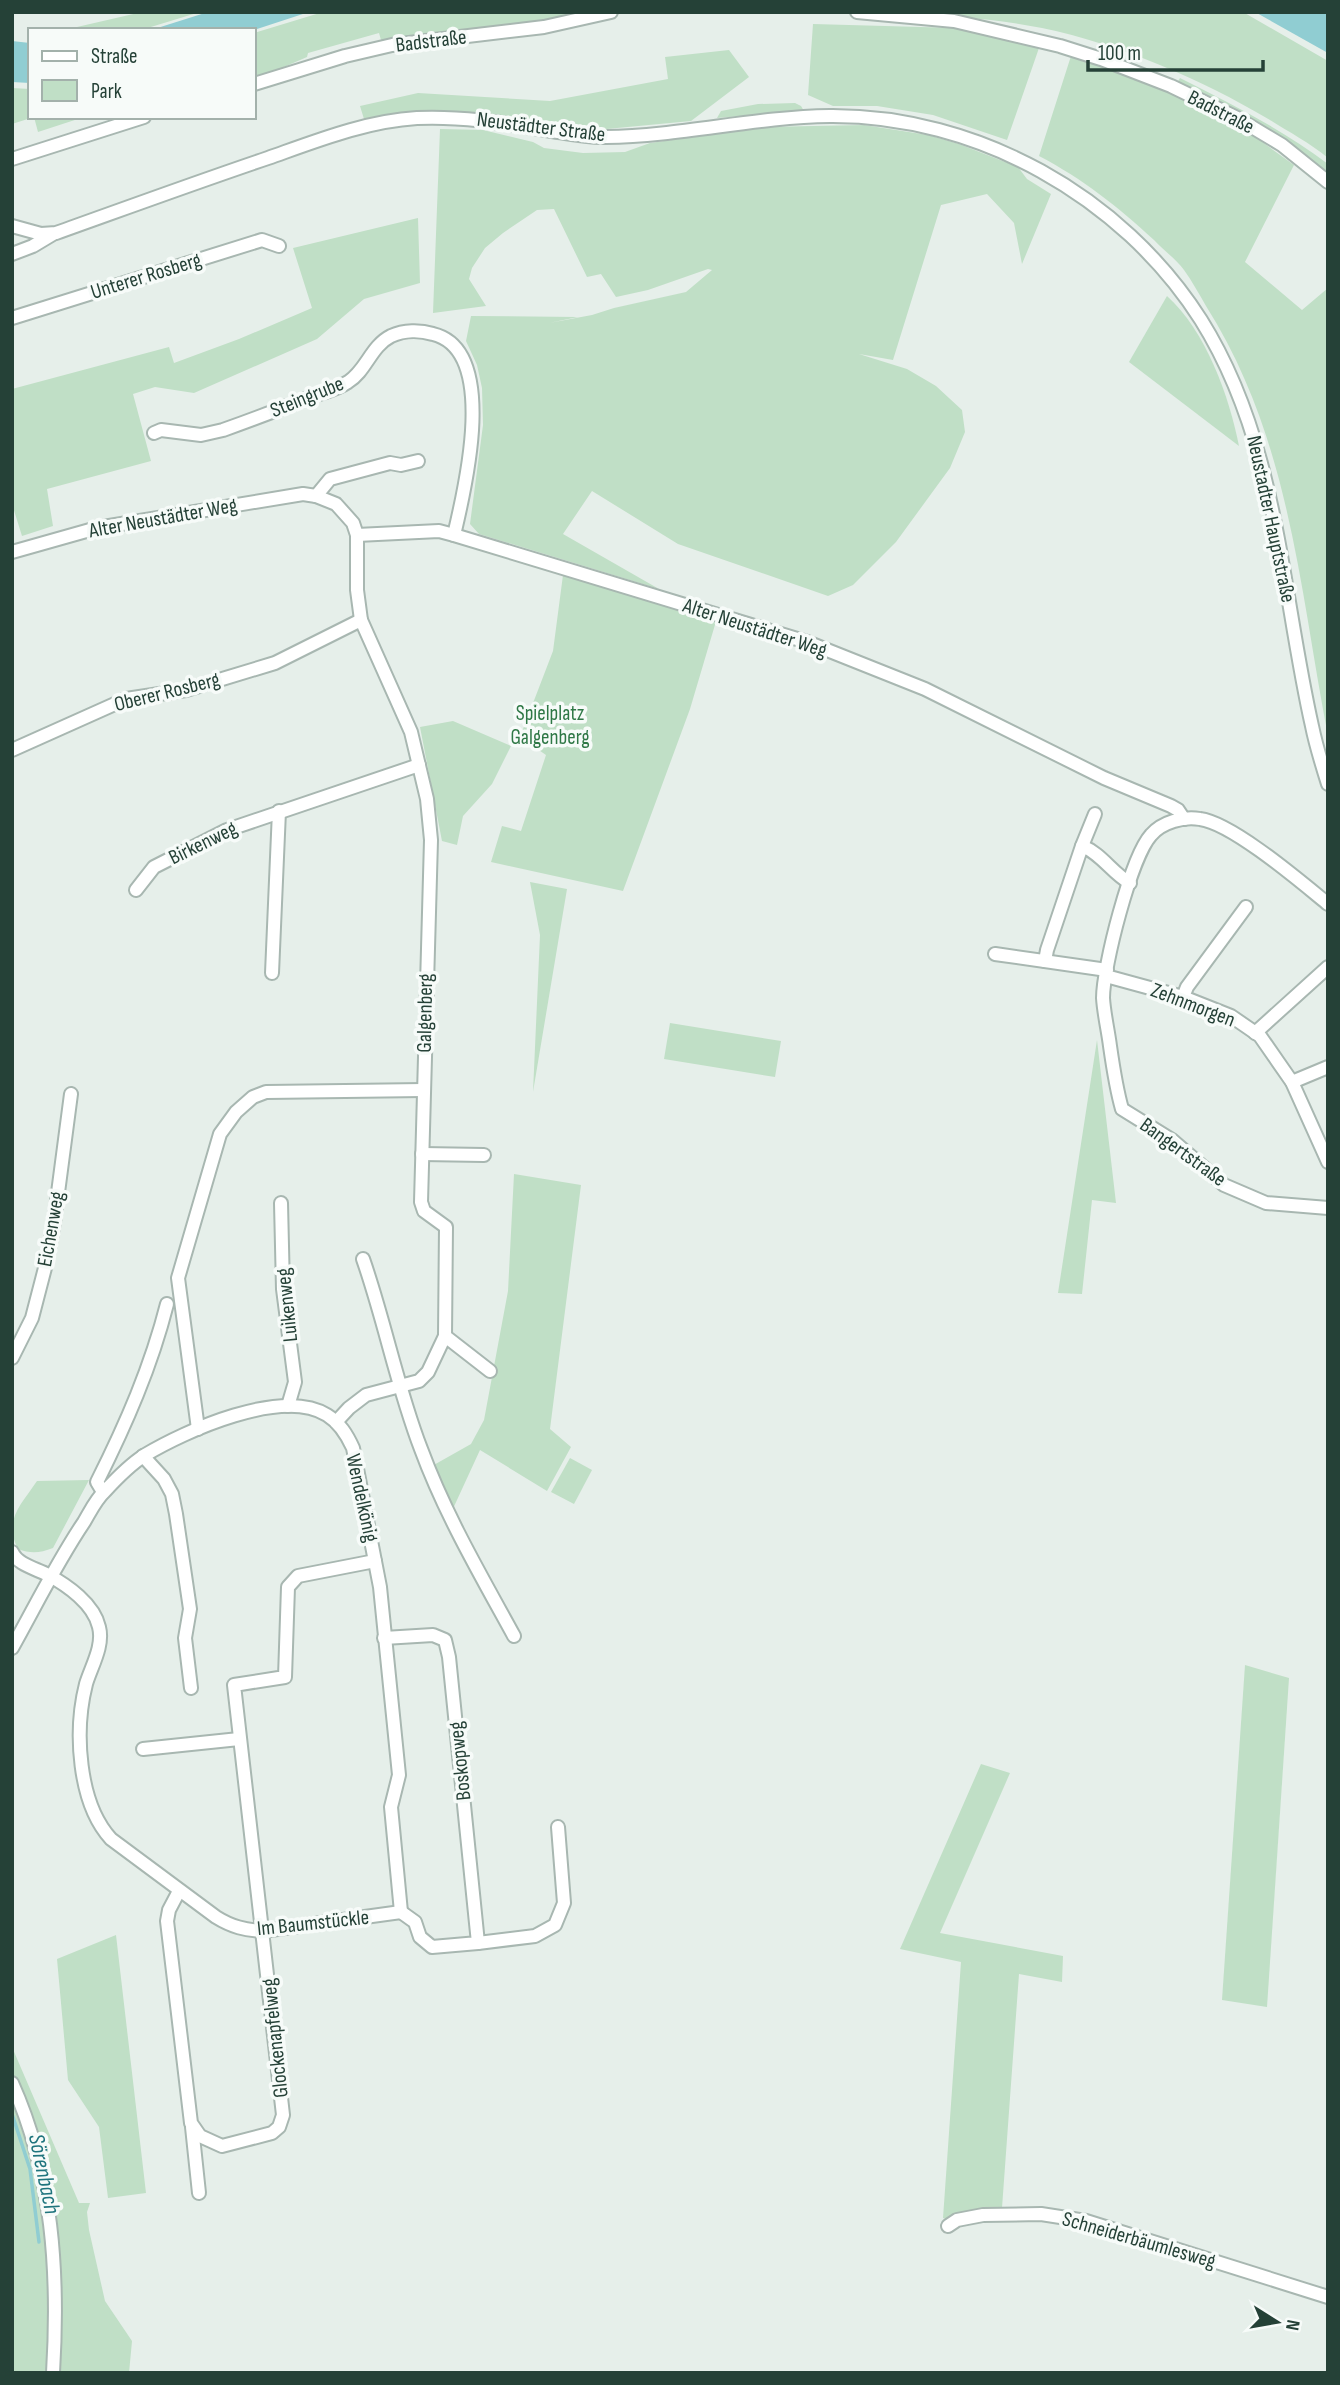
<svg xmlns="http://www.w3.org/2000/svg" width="1340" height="2385" viewBox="0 0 1340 2385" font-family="'Sofia Sans Condensed',sans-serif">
<rect width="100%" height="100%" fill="#e6efea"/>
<!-- green -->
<g fill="#c0dfc6">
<path d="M142 12H200L141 30H64Z"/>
<path d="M323 12H598C526 28 454 35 381 40L379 33 308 53 307 57 254 80V33Z"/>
<path d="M909 12H1243L1328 61V158C1310 143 1289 132 1270 120 1199 78 1122 45 1042 28 999 19 953 17 909 12Z"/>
<path d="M813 24 957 28 1039 48 1007 140 933 115 877 106H833L808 95Z"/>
<path d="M729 50 749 77 691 121 596 130 509 116 425 111 364 119 360 106 418 93 550 101 668 79 665 57Z"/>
<path d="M1071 56 1151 82 1229 118 1294 165 1245 262 1302 310 1328 288V736C1299 586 1290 439 1206 306 1199 294 1192 281 1184 270 1176 259 1163 250 1154 240 1117 206 1083 179 1039 156Z"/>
<path d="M1180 78C1231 104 1282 129 1328 164V174C1280 135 1231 111 1177 83Z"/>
<path d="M12 88 30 89V117H84L38 132 34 117 12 124Z"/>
<path d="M795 103 801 106 804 111 717 118 721 111 758 104Z"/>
<path d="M864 125 928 135 959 144 1018 167 1027 179 1051 194 1022 264 1014 223 987 194 941 205 893 360 859 354 907 369 936 386 962 410 965 432 950 468 896 542 853 585 828 596 678 544 592 491 563 534 659 589 479 534 470 524 483 425 482 388 477 365 466 341 471 316 578 317 549 323 592 315 614 308 686 292 712 270 708 269 648 290 616 297 601 274 587 277 554 209 537 210 503 233 485 248 472 268 469 279 486 306 433 313 440 129 483 130 533 142 544 148 583 153 625 152 650 143 763 127Z"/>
<path d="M418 218 420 283 364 299 317 339 194 393 155 387 133 394 151 461 47 489 53 526 22 536 12 504V389L169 347 174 363 239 339 312 308 293 248Z"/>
<path d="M1167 296C1206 331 1229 396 1239 446L1129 362Z"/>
<path d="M563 575 717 618 690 709 623 891 491 862 502 826 521 831 546 755 520 737 553 651Z"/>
<path d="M453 721 511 746 492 784 463 816 457 845 442 841 420 727Z"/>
<path d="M530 882 567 889 533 1092 540 935Z"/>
<path d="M670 1023 781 1041 775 1077 664 1059Z"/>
<path d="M1097 1040 1116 1203 1092 1200 1082 1294 1058 1293Z"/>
<path d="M514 1174 581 1185 550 1429 571 1447 547 1491 480 1450 451 1513 432 1466 471 1444 484 1420 508 1291Z"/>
<path d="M570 1458 592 1470 574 1504 551 1492Z"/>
<path d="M89 1480 53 1548C40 1553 31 1554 18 1549 3 1520 21 1505 37 1481Z"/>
<path d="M1245 1665 1289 1678 1267 2007 1222 2000Z"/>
<path d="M981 1764 1010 1773 940 1933 1063 1956 1062 1982 1019 1974 1002 2208 949 2220 943 2218 961 1962 900 1949Z"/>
<path d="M116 1935 146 2193 108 2198 99 2127 68 2080 57 1959Z"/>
<path d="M12 2047 79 2203H90L87 2212 89 2230 105 2301 132 2341 129 2373H12Z"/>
</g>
<!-- water -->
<g fill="#90cdd2">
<path d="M208 12H309L254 30H151Z"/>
<path d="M1255 12H1328V53L1319 48Z"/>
<path d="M12 41 30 43V83L12 82Z"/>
</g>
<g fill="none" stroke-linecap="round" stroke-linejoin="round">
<!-- stream -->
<path stroke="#90cdd2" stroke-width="3.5" d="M12 2114 30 2169 39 2242"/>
<!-- minor casing -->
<g stroke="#a8b7b1" stroke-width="16">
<g id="minor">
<path d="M857 12 954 21 1060 46 1101 59 1171 86 1237 118 1282 145 1328 182"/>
<path d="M254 84 345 56 392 45 544 27 611 12"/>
<path d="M12 159 144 117"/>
<path d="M12 226 41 234 56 233C126 208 197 182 268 158 316 141 366 121 417 118 461 116 503 123 546 130 566 133 587 138 606 137 681 136 755 117 830 116 977 115 1122 196 1201 320 1278 443 1281 589 1312 726 1316 746 1322 765 1328 784"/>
<path d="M12 254 33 246 53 234"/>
<path d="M12 318 262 240 279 246"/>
<path d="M154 433 161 430 201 435 223 430C251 420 280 409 308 398 321 393 336 390 348 382 366 371 371 346 391 336 404 330 420 330 433 334 499 350 465 489 454 535"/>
<path d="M316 496 330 479 390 463 401 465 418 461"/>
<path d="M357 535 439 531 454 535 807 642 925 689 1104 778 1171 806 1178 810 1184 819"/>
<path d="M12 552 97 528 303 494 316 496 336 504 353 523 357 535V590L361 620 411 732 427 799 431 840 421 1202 424 1211 446 1227 445 1336 428 1372 419 1381 366 1395 349 1408 336 1422"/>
<path d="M12 750 126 699 186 690 275 663 361 620"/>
<path d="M1082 846 1095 814"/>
<path d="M136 890 154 867 227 830 419 765"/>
<path d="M1328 904C1301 882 1232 823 1200 819 1184 816 1162 822 1151 835 1131 857 1103 967 1103 998 1104 1014 1108 1030 1110 1046 1113 1067 1116 1088 1122 1109L1172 1140 1224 1185 1266 1203 1328 1208"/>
<path d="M995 954 1107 970"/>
<path d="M1045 961 1047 950 1082 846C1102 854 1112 873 1130 883"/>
<path d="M272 973 279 811"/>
<path d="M1106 976 1183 997 1231 1016 1260 1036 1292 1082 1328 1162"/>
<path d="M1183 997 1187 987 1246 907"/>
<path d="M1255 1033 1328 967"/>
<path d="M1292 1082 1328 1067"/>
<path d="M422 1154 484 1155"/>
<path d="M281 1203 283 1289 295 1382 288 1406"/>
<path d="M363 1259C385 1322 397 1387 421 1449 445 1514 480 1574 514 1636"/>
<path d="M445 1336 490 1371"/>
<path d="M12 1358 32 1318 46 1264 54 1223 71 1094"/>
<path d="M198 1429 178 1278 220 1134 236 1112 253 1097 266 1092 424 1090"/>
<path d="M143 1456 164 1479 172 1494 176 1514 190 1609 185 1638 191 1688"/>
<path d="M103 1492 97 1482C126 1424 151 1367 167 1304"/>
<path d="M12 1552C18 1565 35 1568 48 1575 67 1585 94 1604 99 1627 104 1646 91 1667 86 1684 74 1731 78 1803 111 1839L216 1917C232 1927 245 1930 263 1931L401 1912"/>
<path d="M384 1638 433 1635 445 1640 449 1657 478 1943 432 1947 420 1937 415 1922 401 1912"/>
<path d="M12 1648C36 1605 57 1562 84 1522 90 1512 96 1499 105 1491 116 1479 131 1464 145 1455 185 1431 282 1387 327 1415 340 1423 347 1435 353 1448L380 1587 399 1775 391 1807 401 1912"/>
<path d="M143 1749 239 1739"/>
<path d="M179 1891 169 1910 167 1921 191 2123 200 2136 222 2146 272 2133 279 2127 283 2115 234 1685 285 1677 288 1587 298 1576 375 1561"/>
<path d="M478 1943 535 1936 555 1925 564 1903 558 1827"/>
<path d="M12 2083C53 2174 59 2274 53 2373"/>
<path d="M192 2127 199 2193"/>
<path d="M948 2226 957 2220 983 2215 1041 2214 1086 2221 1328 2297"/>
</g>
</g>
<!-- minor -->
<use href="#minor" stroke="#fff" stroke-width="12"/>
</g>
<g text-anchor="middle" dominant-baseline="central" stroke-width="7" stroke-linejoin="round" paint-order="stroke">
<!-- street labels -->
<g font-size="21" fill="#254137" stroke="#f7fbf9">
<text transform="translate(431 41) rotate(-7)">Badstraße</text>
<text transform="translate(1221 112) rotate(27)">Badstraße</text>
<text transform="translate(541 127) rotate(7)">Neustädter Straße</text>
<text transform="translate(146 276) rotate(-17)">Unterer Rosberg</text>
<text transform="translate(307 397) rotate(-22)">Steingrube</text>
<text transform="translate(163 518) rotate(-10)">Alter Neustädter Weg</text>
<text transform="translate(1271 519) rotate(78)">Neustadter Hauptstraße</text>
<text transform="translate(755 628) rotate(18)">Alter Neustädter Weg</text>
<text transform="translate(167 692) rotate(-14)">Oberer Rosberg</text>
<text transform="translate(203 843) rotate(-26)">Birkenweg</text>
<text transform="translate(1193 1005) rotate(21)">Zehnmorgen</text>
<text transform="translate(425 1013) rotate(-89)">Galgenberg</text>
<text transform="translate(1183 1152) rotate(36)">Bangertstraße</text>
<text transform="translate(51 1229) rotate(-80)">Eichenweg</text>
<text transform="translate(287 1305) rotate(-96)">Luikenweg</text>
<text transform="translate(362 1498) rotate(78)">Wendelkönig</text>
<text transform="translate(460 1761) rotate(-96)">Boskopweg</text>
<text transform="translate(313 1923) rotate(-6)">Im Baumstückle</text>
<text transform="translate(275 2038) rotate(-96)">Glockenapfelweg</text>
<text transform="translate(1139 2240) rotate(16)">Schneiderbäumlesweg</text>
</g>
<!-- park labels -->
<g font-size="21" fill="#2f7846" stroke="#f7fbf9">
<text x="550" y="713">Spielplatz<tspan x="550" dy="24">Galgenberg</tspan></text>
</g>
<!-- water labels -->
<g font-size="23" font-style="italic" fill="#1f747d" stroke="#f7fbf9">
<text transform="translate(44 2174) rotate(78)">Sörenbach</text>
</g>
</g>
<!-- border -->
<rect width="1340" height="2385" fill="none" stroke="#254137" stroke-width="28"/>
<!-- legend -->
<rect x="28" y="28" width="228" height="91" fill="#f7fbf9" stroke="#a3b1ab" stroke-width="2"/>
<rect x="42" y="51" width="35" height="10" fill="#ffffff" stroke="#a3b1ab" stroke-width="2"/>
<text x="91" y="63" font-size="21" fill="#254137">Straße</text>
<rect x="42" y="80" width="35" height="21" fill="#c0dfc6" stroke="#a3b1ab" stroke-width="2"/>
<text x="91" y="98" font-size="21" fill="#254137">Park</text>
<!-- north arrow -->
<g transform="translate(1277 2322) rotate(101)" stroke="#f7fbf9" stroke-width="5" paint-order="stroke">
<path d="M0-5L12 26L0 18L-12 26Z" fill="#254137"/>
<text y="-10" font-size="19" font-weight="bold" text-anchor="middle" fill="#254137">N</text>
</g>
<!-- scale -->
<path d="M1088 60v10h175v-10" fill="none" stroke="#254137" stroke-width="3.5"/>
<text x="1098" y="60" font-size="21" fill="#254137" stroke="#f7fbf9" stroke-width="5" paint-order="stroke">100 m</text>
</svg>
